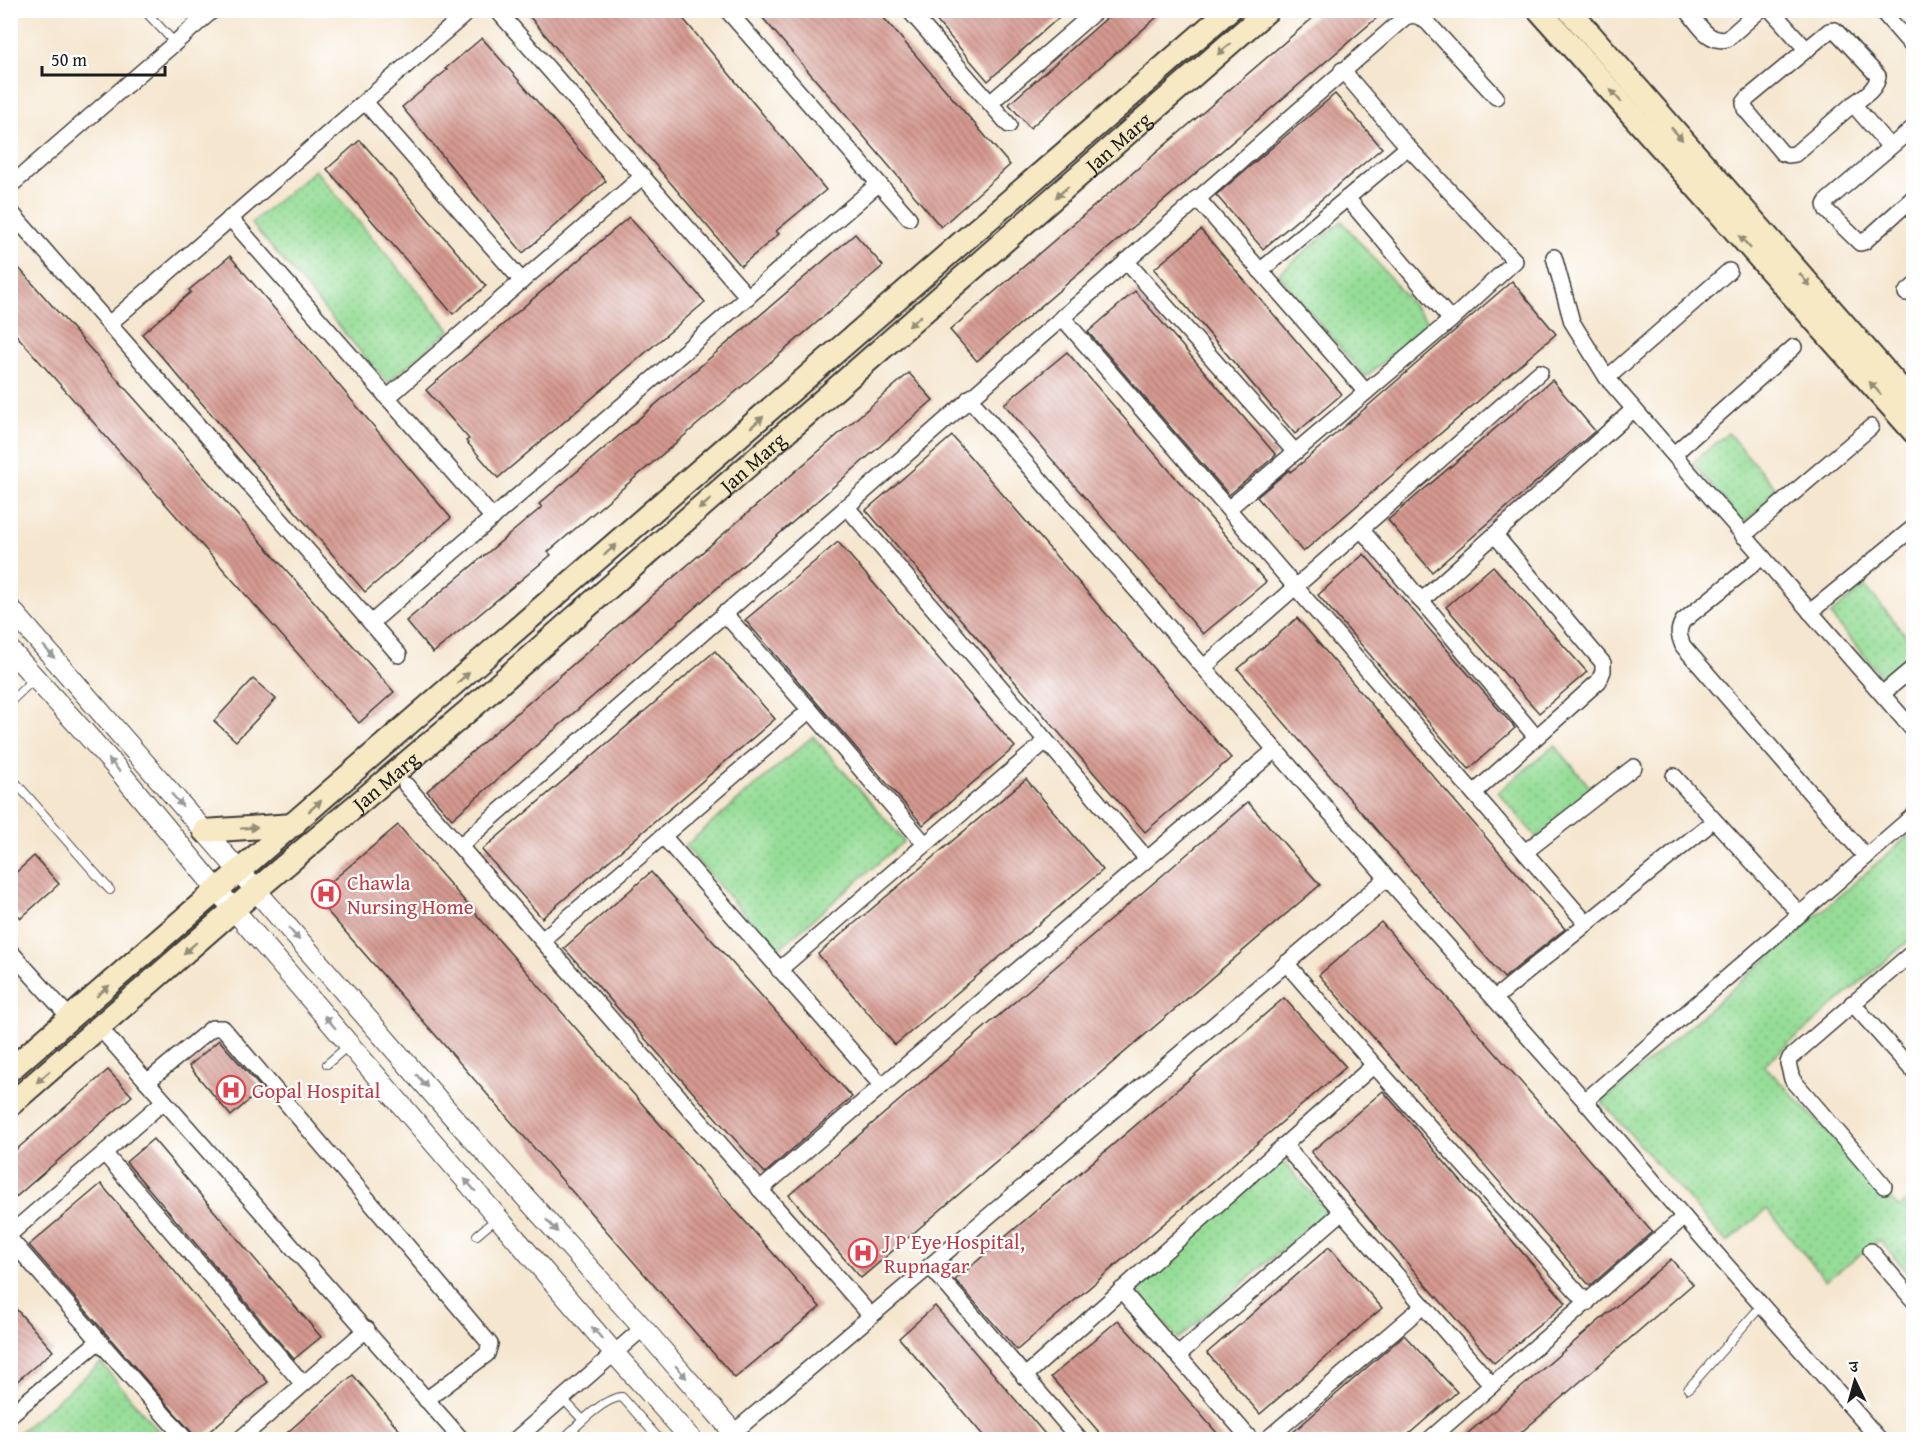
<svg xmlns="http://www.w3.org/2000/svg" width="1924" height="1450" viewBox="0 0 1924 1450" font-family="'Gentium Book Plus','Noto Serif Devanagari',serif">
<defs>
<pattern id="grass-dots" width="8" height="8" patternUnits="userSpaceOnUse" patternTransform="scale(1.5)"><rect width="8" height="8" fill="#96dd97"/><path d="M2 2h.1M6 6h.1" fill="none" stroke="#81bd82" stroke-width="1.8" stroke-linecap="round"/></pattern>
<pattern id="building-back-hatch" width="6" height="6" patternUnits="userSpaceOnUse" patternTransform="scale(1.5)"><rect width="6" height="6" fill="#d59990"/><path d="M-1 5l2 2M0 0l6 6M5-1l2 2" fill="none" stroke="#ac7c75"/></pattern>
</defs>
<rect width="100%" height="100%" fill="#fff"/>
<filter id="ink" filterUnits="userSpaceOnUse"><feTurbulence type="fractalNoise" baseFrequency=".0167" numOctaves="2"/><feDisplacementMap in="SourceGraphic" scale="12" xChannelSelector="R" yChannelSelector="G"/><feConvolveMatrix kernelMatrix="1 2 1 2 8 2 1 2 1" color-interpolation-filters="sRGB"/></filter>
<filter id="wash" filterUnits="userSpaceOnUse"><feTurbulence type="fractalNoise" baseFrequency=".008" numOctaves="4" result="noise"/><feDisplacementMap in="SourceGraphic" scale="24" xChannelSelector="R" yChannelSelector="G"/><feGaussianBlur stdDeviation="1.35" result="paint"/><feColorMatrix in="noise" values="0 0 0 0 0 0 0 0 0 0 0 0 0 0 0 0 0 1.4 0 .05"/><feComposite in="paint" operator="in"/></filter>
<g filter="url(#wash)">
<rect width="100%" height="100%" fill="#f5e6cf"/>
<!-- grass -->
<g fill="url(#grass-dots)" stroke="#597c5a" stroke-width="1.5">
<path d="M315 170 450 330 387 383 251 223Z"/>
<path d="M1342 221 1429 324 1365 377 1278 274Z"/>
<path d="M1728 433 1779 492 1743 523 1692 463Z"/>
<path d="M1865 586 1913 644V651L1882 677 1830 615Z"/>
<path d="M813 736 904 841 776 951 685 846Z"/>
<path d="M1555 745 1593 791 1537 838 1498 792Z"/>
<path d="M1913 832V937L1764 1065 1899 1208 1913 1197V1279L1880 1240 1826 1281 1767 1209 1727 1243 1602 1102Z"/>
<path d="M1281 1159 1327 1211 1178 1339 1133 1287Z"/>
<path d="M101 1363 165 1439H11Z"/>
</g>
<g id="blocks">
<!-- building -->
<g fill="url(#building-back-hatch)">
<path d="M524 10H676L826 190 776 231 779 234 741 266Z"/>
<path d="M756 10H877L1010 165 941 227Z"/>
<path d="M927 10H1067L988 81Z"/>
<path d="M1116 10H1165L1030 128 1009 104Z"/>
<path d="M1322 10H1386L977 361 950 330Z"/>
<path d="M482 38 606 181 523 253 402 107 447 70 445 69Z"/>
<path d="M1335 94 1382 148 1263 249 1216 195Z"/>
<path d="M360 140 486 286 453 314 327 169Z"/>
<path d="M629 217 705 302 498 478 466 441 469 439 426 390Z"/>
<path d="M1201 230 1342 394 1295 434 1154 269Z"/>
<path d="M855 234 883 266 548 552 551 555 433 653 406 621 542 507 539 504Z"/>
<path d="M230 256 451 518 365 592 142 334 191 292 189 290Z"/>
<path d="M10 258 394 692 359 723 10 328Z"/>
<path d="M1512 281 1556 334 1303 552 1257 497 1289 470 1290 472 1303 462Z"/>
<path d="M1135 291 1276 455 1229 495 1088 332Z"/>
<path d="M1067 352 1266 582 1203 634 1004 404Z"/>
<path d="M909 373 933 400 452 819 427 791Z"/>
<path d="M1552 380 1595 431 1432 572 1388 520Z"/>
<path d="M952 436 1231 758 1145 832 866 510Z"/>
<path d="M838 542 1015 747 923 825 745 620Z"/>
<path d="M1364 554 1515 728 1469 769 1318 595Z"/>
<path d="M1493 566 1587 672 1539 713 1446 607Z"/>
<path d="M1297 618 1565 929 1504 978 1238 669Z"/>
<path d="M715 651 775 719 542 918 482 850Z"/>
<path d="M253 679 276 699 236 741 214 721Z"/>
<path d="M1026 779 1103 870 895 1045 818 954Z"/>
<path d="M1248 802 1320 885 861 1278 789 1195Z"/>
<path d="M398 825 820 1307 735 1378 314 896Z"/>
<path d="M34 856 59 884 21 918 10 907V878Z"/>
<path d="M651 872 852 1097 765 1173 564 948Z"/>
<path d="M1381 922 1652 1232 1590 1286 1319 975Z"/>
<path d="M1284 998 1346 1067 1017 1350 955 1280Z"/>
<path d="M219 1040 262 1089 231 1116 189 1066Z"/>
<path d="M108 1070 132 1096 10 1202V1155Z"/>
<path d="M1383 1091 1566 1303 1494 1363 1311 1152Z"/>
<path d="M153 1139 321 1337 294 1359 126 1162Z"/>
<path d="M101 1184 268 1382 199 1440H196L193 1434 29 1245Z"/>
<path d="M1329 1247 1382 1308 1260 1414 1207 1353Z"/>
<path d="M1671 1259 1693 1284 1538 1418 1512 1440H1460Z"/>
<path d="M10 1302 53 1351 10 1387Z"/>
<path d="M935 1306 967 1343 1050 1440H987L959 1407 899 1338Z"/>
<path d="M1118 1320 1152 1358 1223 1440H1106L1051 1377Z"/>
<path d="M1404 1335 1457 1392 1402 1440H1284Z"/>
<path d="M353 1375 408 1440H279L307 1415Z"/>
</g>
</g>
</g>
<g filter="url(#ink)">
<use href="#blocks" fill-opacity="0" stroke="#3d3a37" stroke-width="1.5"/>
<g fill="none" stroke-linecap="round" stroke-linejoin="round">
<!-- service casing -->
<g stroke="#3d3a37" stroke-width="10">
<g id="service">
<path d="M144 10 175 43"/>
<path d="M10 702 35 678"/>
<path d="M10 776 110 890"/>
<path d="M327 1064 349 1045"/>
<path d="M477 1235 497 1218"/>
<path d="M1688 1389 1762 1305"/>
<path d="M562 1398 583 1420"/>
<path d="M562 1440C576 1427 604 1397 622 1397L660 1440"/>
</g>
</g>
<!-- minor casing -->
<g stroke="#3d3a37" stroke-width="18">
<g id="minor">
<path d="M497 10 748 297"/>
<path d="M727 10 909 218"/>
<path d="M909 10 1009 125"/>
<path d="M1687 10C1698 23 1708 44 1727 39L1760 10"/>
<path d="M1771 10 1807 50"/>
<path d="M1881 10 1914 48"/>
<path d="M365 102 522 281"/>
<path d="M990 103 1097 10"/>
<path d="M1853 104C1863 97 1877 89 1878 76L1835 30 1829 31 1748 98 1744 103 1745 109 1782 153 1788 155 1795 154 1853 104 1890 147"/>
<path d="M1914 127 1828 200 1825 205 1827 211 1860 243 1864 242 1914 197"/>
<path d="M10 186 213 10"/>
<path d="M1197 198 1366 392"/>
<path d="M1347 198 1451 320"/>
<path d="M10 211 399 655"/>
<path d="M230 218 493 518"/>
<path d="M1554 257 1572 322 1607 378 1914 731"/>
<path d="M1126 261 1295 452"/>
<path d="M1260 271 1408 147"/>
<path d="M1906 293 1914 286"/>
<path d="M1062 317 1586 923"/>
<path d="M109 324 470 10"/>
<path d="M1607 378 1729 271"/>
<path d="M387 398 643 176"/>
<path d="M969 398 1387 878 1585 1101 1684 1217 1880 1440"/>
<path d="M1674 454 1794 347"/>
<path d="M846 506 1147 859"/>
<path d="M1228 509 1451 320 1515 261 1408 147 1342 70"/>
<path d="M1361 529 1536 737"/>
<path d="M1743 536 1871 427"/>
<path d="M1762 557 1683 621C1677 631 1679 636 1683 646L1866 857"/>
<path d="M1421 601 1634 409"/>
<path d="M1810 612 1914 527"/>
<path d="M724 613 810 710 925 844"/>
<path d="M371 623 878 184"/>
<path d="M1204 667 1540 372"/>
<path d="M1882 694 1914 667"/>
<path d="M1674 776 1800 914"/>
<path d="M406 785 871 1316"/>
<path d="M1474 793 1599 681 1603 671V663L1495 535"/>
<path d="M663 836 882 1086"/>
<path d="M460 846 1404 18C1413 13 1419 16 1427 22L1496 97"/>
<path d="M1525 852 1634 767"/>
<path d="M542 940 810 710"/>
<path d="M10 951 71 1019"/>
<path d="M1286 963 1374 1065 1587 1303"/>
<path d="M779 970 1046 741"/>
<path d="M1495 998 1705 828"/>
<path d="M1852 1003 1914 1072"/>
<path d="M99 1027 462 1440"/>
<path d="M147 1082 212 1028H223L490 1344 487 1354 426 1400"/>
<path d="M1585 1101 1914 815"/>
<path d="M1284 1145 1492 1385"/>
<path d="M104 1153 303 1384"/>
<path d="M1884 1186 1792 1079 1788 1063 1790 1058 1914 951"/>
<path d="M760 1190 1275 750"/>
<path d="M10 1234 163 1102"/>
<path d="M10 1239 186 1440"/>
<path d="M1871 1251 1914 1301"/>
<path d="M930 1266 1080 1440"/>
<path d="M1121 1290 1251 1440"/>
<path d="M1178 1355 1342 1212"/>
<path d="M1024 1377 1374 1065"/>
<path d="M10 1415 99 1341"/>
<path d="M733 1433 1387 878"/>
<path d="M239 1440 367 1329"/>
<path d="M515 1440 643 1328"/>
<path d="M1266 1440 1423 1306"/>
<path d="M1429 1440 1684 1217"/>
</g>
</g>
<!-- tertiary casing -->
<g stroke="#3d3a37" stroke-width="22">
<g id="tertiary">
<path d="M10 608 454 1118 643 1328 740 1440"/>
<path d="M10 650 115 766 234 910 614 1353 692 1440"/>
</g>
</g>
<!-- secondary casing -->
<g stroke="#3d3a37" stroke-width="26">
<g id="secondary">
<path d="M1539 10 1914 432"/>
<path d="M1569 10 1914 404"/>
<path d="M204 831 294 825"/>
<path d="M10 1070 1229 10"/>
<path id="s1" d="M10 1105 256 890 475 705 1268 10"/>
</g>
</g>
<!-- service -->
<use href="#service" stroke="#fff" stroke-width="8"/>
<!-- minor -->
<use href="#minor" stroke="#fff" stroke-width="15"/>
<!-- tertiary -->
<use href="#tertiary" stroke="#fff" stroke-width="20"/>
<!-- secondary -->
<use href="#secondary" stroke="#f6e9c3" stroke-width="22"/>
</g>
<!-- one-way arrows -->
<defs><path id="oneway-solid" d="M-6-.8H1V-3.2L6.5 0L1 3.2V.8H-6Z" transform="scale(1.5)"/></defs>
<g fill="#948d78">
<use href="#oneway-solid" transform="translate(1224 49) rotate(139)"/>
<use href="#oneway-solid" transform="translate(1616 96) rotate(-132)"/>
<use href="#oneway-solid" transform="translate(1677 134) rotate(49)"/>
<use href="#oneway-solid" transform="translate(1062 192) rotate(139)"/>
<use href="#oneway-solid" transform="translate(1745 242) rotate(-132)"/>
<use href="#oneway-solid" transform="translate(1805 280) rotate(49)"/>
<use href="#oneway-solid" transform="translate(915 321) rotate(139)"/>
<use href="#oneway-solid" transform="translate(1875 388) rotate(-132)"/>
<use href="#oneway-solid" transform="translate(757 422) rotate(-41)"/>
<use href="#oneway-solid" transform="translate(705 504) rotate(139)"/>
<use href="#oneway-solid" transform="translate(610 550) rotate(-41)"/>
<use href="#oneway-solid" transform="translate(463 678) rotate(-41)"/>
<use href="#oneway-solid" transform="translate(315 806) rotate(-41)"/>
<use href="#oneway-solid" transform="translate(249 828) rotate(-4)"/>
<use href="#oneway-solid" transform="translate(190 948) rotate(139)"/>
<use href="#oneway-solid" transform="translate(103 991) rotate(-41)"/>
<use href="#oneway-solid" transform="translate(43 1077) rotate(139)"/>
</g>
<g fill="#999">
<use href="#oneway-solid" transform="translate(49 652) rotate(49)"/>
<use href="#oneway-solid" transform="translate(114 765) rotate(-131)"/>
<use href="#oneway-solid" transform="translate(177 800) rotate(49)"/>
<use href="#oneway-solid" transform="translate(294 934) rotate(49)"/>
<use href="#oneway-solid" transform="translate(330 1022) rotate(-131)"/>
<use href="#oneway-solid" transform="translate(422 1081) rotate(49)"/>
<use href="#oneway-solid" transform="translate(470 1185) rotate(-131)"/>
<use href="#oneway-solid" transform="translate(552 1226) rotate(48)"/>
<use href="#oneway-solid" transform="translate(597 1333) rotate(-131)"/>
<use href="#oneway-solid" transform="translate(681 1372) rotate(49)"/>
</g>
</g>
<!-- icons -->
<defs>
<g id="hospital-ring" transform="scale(1.5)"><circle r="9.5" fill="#fff" stroke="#e0444e" stroke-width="1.5"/><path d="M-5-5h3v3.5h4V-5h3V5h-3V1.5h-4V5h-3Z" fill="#e0444e"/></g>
</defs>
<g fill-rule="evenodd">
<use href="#hospital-ring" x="326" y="894"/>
<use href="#hospital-ring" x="231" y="1090"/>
<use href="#hospital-ring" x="863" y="1253"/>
</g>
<g text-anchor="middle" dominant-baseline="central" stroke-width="4.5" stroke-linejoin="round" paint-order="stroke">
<!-- street labels -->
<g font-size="21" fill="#1c1c1c" stroke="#fff">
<text stroke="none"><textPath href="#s1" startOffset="1468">Jan Marg</textPath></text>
<text stroke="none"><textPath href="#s1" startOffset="982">Jan Marg</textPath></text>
<text stroke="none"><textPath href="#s1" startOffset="496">Jan Marg</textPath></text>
</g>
<!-- health labels -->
<g font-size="21" fill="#be3a42" stroke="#fff" text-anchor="start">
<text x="347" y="882">Chawla<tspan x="347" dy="24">Nursing Home</tspan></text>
<text x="252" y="1090">Gopal Hospital</text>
<text x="884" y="1241">J P Eye Hospital,<tspan x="884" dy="24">Rupnagar</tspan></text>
</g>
</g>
<!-- margin -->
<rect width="1924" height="1450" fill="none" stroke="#fff" stroke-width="36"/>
<!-- north arrow -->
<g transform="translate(1855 1381) rotate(355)" stroke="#ffffff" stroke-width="4.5" paint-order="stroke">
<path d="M0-4.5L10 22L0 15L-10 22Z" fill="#1c1c1c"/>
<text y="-9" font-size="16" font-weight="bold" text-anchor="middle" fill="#1c1c1c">उ</text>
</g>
<!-- scale -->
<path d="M42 66v9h123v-9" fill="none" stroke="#1c1c1c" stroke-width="3"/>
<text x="51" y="66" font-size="18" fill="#1c1c1c" stroke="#ffffff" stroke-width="4.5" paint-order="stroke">50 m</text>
</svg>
